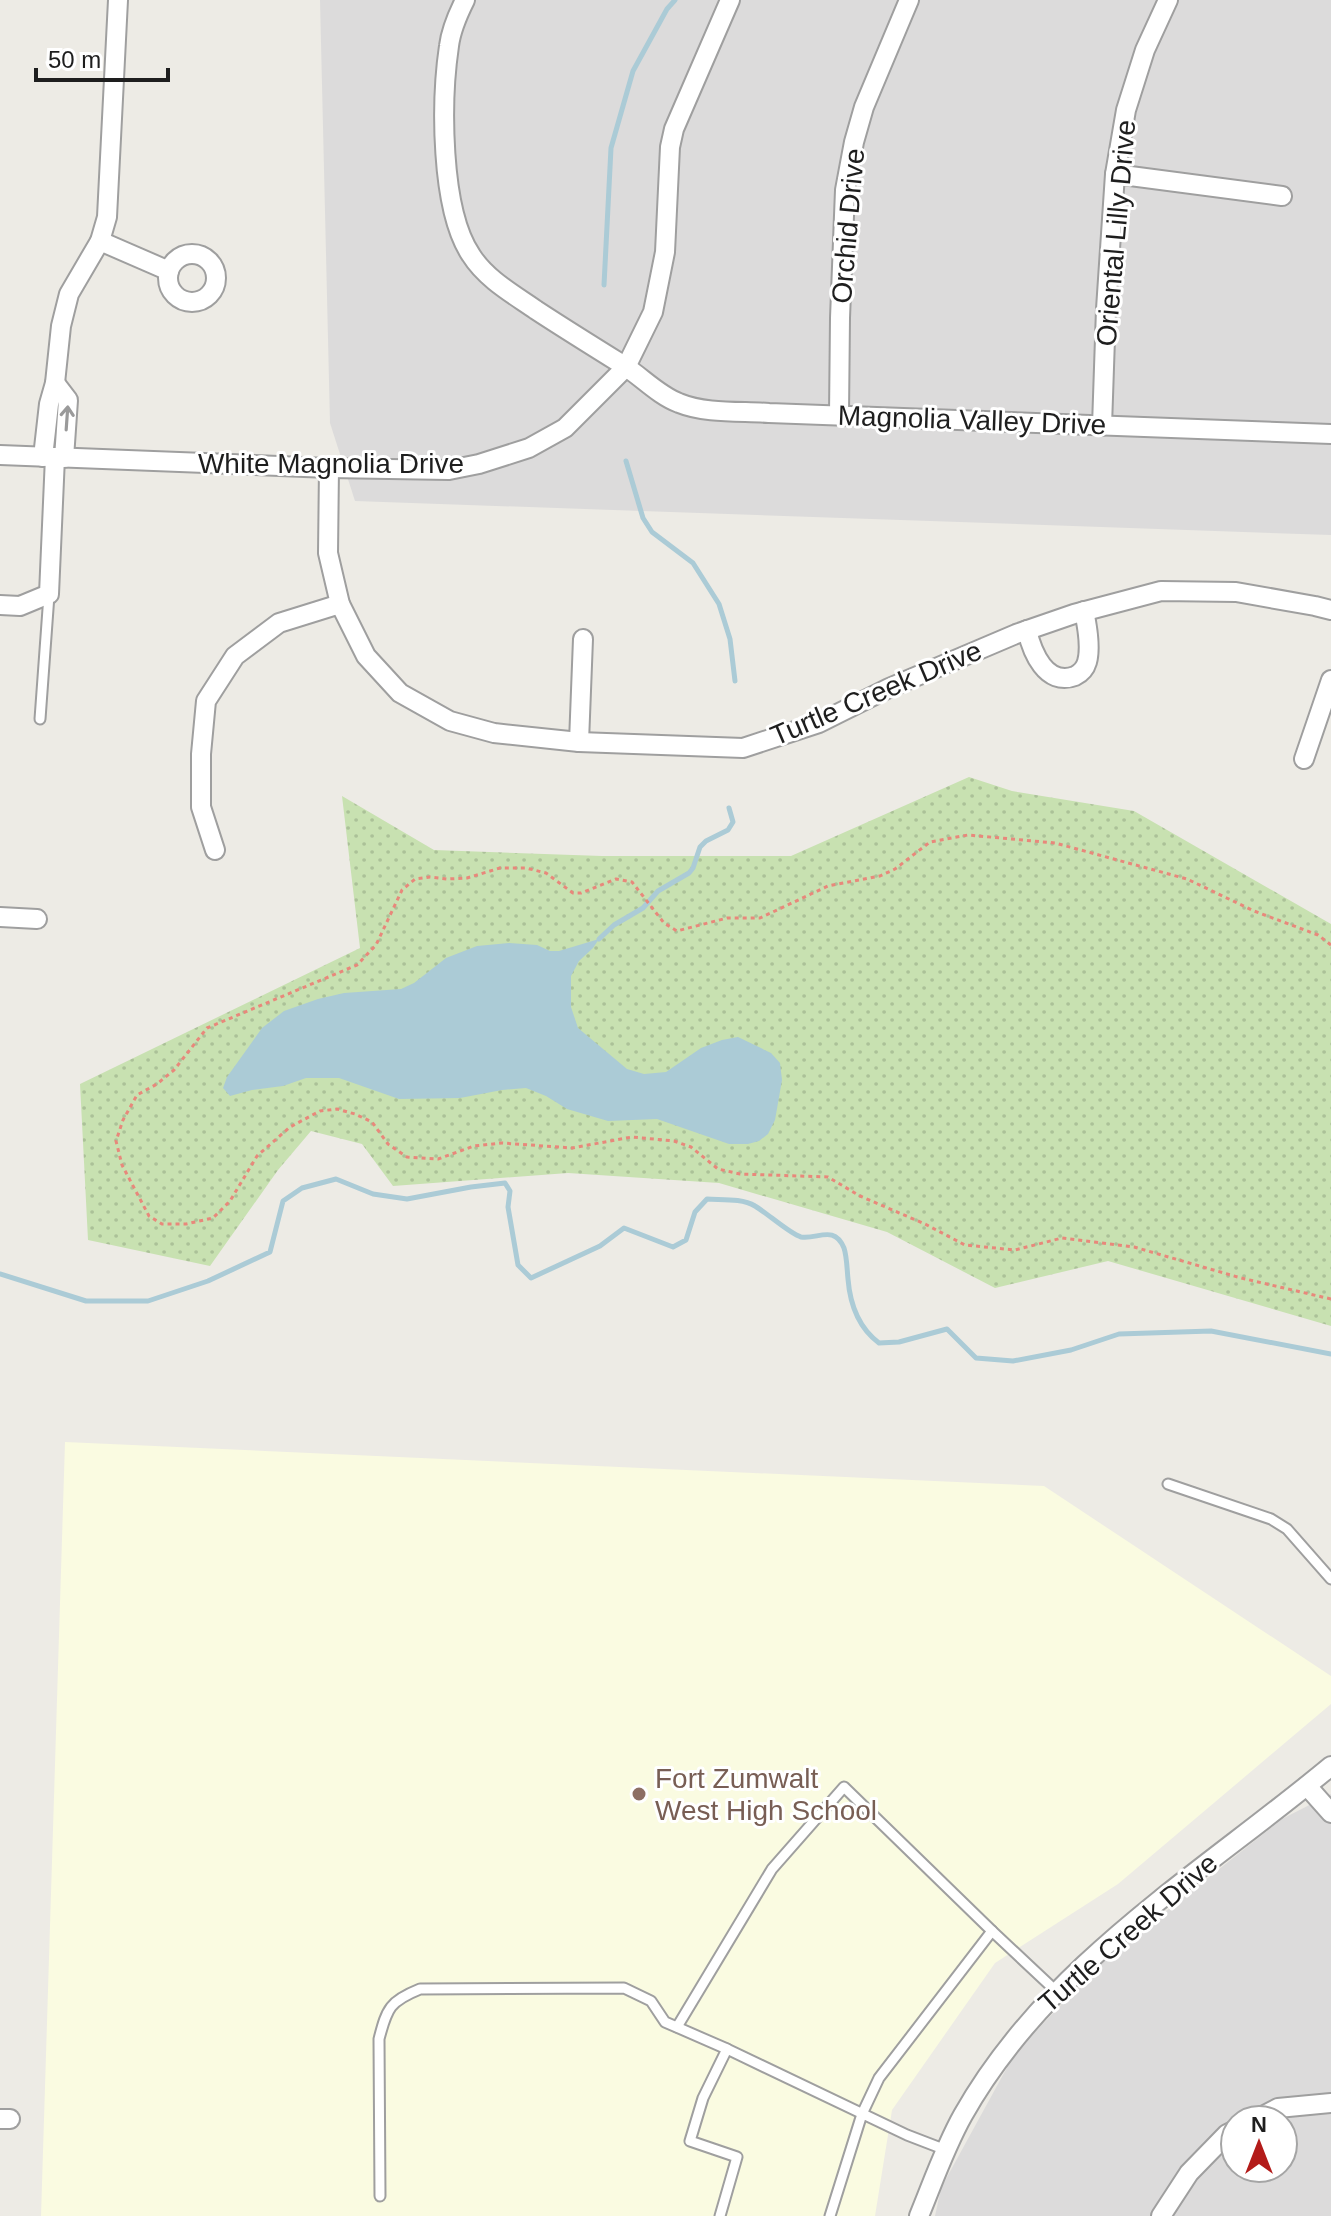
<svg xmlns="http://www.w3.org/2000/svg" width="1331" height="2216" viewBox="0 0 1331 2216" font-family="Helvetica,sans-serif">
<defs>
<pattern id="grass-dots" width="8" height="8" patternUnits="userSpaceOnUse" patternTransform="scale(2)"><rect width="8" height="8" fill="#c8e1b1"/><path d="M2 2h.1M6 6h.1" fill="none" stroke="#abc198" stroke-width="1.8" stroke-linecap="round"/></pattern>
</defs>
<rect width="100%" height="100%" fill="#edebe5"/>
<!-- residential -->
<g fill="#dcdbdb" fill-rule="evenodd">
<path d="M320 0H1331V535L355 501 330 423Z"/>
<path d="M1331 1794V2216H935L941 2188 1015 2053 1101 1963 1282 1819ZM1235 2120H1283V2168H1235Z"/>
</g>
<!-- education -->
<path fill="#fafbe1" d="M65 1442 1044 1486 1331 1676V1704L1118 1884 995 1963 892 2110 875 2216H41Z"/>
<!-- grass -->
<path fill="url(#grass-dots)" d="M969 777 1012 791 1134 811 1331 924V1326L1108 1261 995 1288 887 1232 719 1183 568 1173 393 1186 362 1144 311 1131 278 1170 210 1266 88 1240 80 1084 360 948 342 796 434 850 602 856H791Z"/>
<!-- water -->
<path fill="#abcbd6" d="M599 939 593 948 579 961 571 976V1007L578 1028 627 1069 644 1074 666 1072 701 1048 722 1040 738 1037 771 1053 780 1063 782 1080 775 1120 768 1134 759 1141 748 1144H729L657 1119 608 1121 567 1109 546 1096 526 1088 502 1090 460 1098 399 1099 339 1078H306L283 1086 252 1090 230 1096 223 1088 227 1077 262 1028 284 1011 318 999 344 993 401 989 414 983 446 958 477 946 509 943 537 945 550 951H559Z"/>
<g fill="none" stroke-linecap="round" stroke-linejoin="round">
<!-- stream -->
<g stroke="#abcbd6" stroke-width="5">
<path d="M604 285 611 148 633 71 667 9 675 0"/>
<path d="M626 461 643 518 652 532 693 563 719 604 730 639 735 681"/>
<path d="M599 939 614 925 643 908 658 891 689 873 693 868 700 847 706 841 728 830 733 822 729 808"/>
<path d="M0 1274 86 1301H148L208 1281 270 1252 283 1201 302 1188 336 1179 373 1194 407 1199 471 1187 505 1183 510 1191 508 1207 518 1265 531 1278 600 1246 624 1228 673 1247 686 1240 695 1212 707 1199C722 1200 742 1198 755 1206 767 1213 790 1234 801 1237 817 1240 834 1224 844 1248 847 1257 847 1270 848 1279 850 1304 859 1328 879 1343L899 1342 947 1329 976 1358 1013 1361 1071 1350 1119 1334 1211 1331 1331 1354"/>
</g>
<!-- lane casing -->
<g stroke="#9f9f9f" stroke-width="13">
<g id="lane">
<path d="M40 719 49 595"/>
<path d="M1168 1484 1271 1519 1287 1529 1331 1579"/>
<path d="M677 2027 772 1869 844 1787 992 1931"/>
<path d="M727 2049 907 2135 946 2150"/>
<path d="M380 2196 379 2039C387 2008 390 2001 420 1989L624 1988 651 2001 665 2022 727 2049 703 2098 690 2141 737 2157 720 2216"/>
<path d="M830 2216 862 2114 879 2078 992 1931 1056 1991"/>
</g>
</g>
<!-- street casing -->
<g stroke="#9f9f9f" stroke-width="22">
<g id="street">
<path d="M465 0C458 14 451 29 449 46 441 100 440 209 471 255 486 279 513 294 536 310 565 329 594 347 623 365 642 377 658 395 679 403 706 414 741 411 769 413L1331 434"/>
<path d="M1115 174 1282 196"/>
<path d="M100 241 169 271"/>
<circle cx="192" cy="278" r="24"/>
<path d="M55 383 68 400 64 458"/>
<path d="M839 414 840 318 845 190 854 142 864 107 909 0"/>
<path d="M1102 426 1106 309 1115 174 1126 110 1145 50 1168 0"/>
<path d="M0 455 329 468 449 470 479 464 529 448 565 428 626 367 653 312 665 252 670 147 674 129 730 0"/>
<path d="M43 457 49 404 55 383 61 326 69 294 100 241 107 217 118 0"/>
<path d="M329 468 328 553 340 604 366 656 400 693 450 721 494 733 579 742 743 748 819 723 889 688 1016 634 1074 614 1161 591 1236 592 1315 606 1331 610"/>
<path d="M0 605 20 606 49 594 55 457"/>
<path d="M1027 630C1032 652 1046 687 1075 676 1081 673 1085 669 1087 662 1091 648 1087 625 1084 611"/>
<path d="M579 742 583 639"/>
<path d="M1304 759 1331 680"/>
<path d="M215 850 201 807V754L206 701 235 656 279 623 340 604"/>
<path d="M0 917 37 919"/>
<path d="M1307 1786 1331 1813"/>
<path d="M0 2119H10"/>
<path d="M1255 2120 1278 2108 1331 2103"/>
<path d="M919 2216C933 2182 945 2147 963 2115 1048 1964 1201 1874 1331 1766"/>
<path d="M1161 2216 1189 2173 1227 2134 1235 2130"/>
</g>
</g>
<!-- path -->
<path stroke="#e8887b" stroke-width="3" stroke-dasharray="4 4" stroke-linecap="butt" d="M1331 945 1318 935 1254 911 1187 879 1055 843 968 835 930 842 895 869 880 876 828 886 760 918H727L677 931 664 923 632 882 616 879 581 893H573L546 873 526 868H500L467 878 447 879 430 877 415 879 402 890 376 945 357 965 207 1028 174 1070 157 1084 137 1095 123 1120 116 1141 122 1165 149 1216 162 1224H186L213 1218 230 1201 257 1156 290 1127 320 1111 337 1109 355 1114 372 1122 388 1144 407 1157 438 1159 474 1146 502 1143 572 1148 632 1137 674 1141 691 1147 718 1169 740 1174 828 1177 860 1196 925 1224 965 1245 1015 1250 1062 1238 1134 1247 1241 1278 1331 1299"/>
<!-- lane -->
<use href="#lane" stroke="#fff" stroke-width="9"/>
<!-- street -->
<use href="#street" stroke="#fff" stroke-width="18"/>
</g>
<!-- one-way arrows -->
<defs><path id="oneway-shaft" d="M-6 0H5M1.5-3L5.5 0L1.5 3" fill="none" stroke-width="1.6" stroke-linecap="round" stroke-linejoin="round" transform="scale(2)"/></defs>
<use stroke="#9a9a9a" href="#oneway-shaft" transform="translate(67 418) rotate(-86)"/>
<!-- markers -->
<circle fill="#8d6e63" stroke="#fff" stroke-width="3" cx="639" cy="1794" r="8"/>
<g text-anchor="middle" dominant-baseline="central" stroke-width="6" stroke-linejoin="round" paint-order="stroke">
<!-- street labels -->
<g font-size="28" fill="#1e1e1e" stroke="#fff">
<text transform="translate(848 226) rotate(-85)">Orchid Drive</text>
<text transform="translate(1116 233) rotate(-85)">Oriental Lilly Drive</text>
<text transform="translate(972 420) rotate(2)">Magnolia Valley Drive</text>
<text x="331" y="463">White Magnolia Drive</text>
<text transform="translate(876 693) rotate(-23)">Turtle Creek Drive</text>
<text transform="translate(1128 1933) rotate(-41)">Turtle Creek Drive</text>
</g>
<!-- education labels -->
<g font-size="28" fill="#785e54" stroke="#fff" text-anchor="start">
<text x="655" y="1778">Fort Zumwalt<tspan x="655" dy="32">West High School</tspan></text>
</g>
</g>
<!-- north arrow -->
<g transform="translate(1259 2144)"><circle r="38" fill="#ffffff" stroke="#a5a5a5" stroke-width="2"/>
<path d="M0-6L14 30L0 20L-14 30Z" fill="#b31b19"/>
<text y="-12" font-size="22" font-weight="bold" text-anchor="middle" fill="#1e1e1e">N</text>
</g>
<!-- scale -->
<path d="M36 68v12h132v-12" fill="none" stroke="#1e1e1e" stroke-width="4"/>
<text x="48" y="68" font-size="24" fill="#1e1e1e" stroke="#ffffff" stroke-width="6" paint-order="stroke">50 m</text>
</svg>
